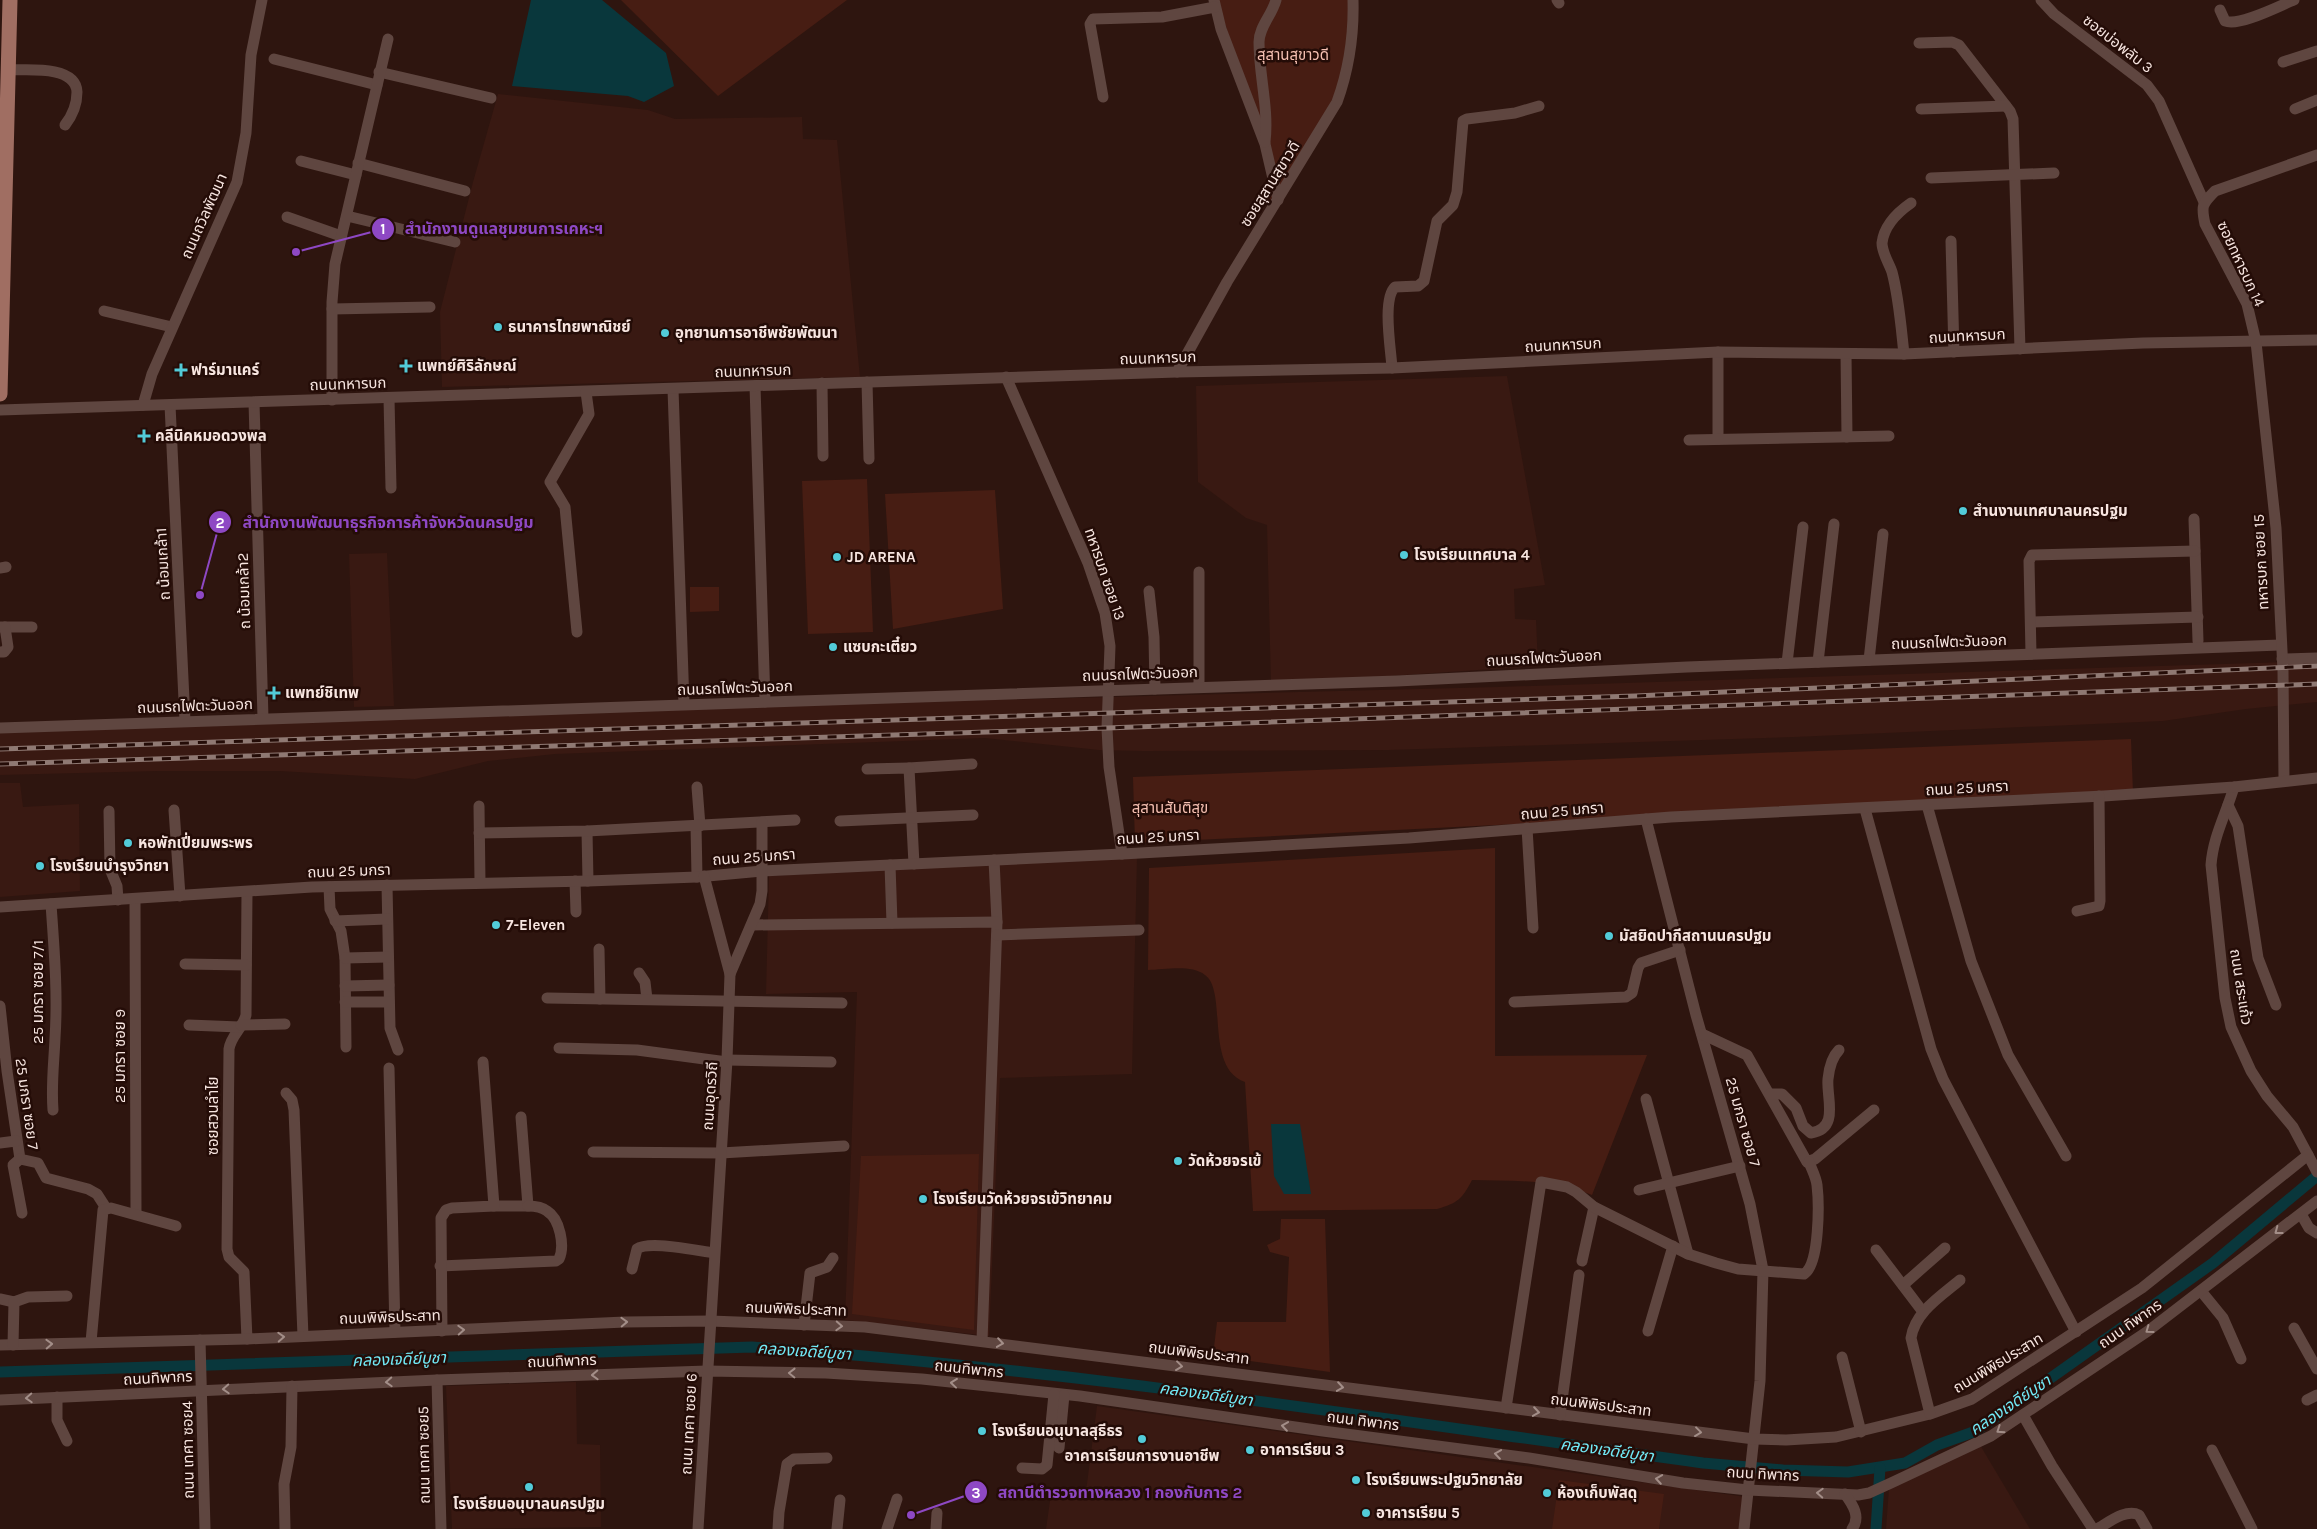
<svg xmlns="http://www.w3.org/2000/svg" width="2317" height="1529" viewBox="0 0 2317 1529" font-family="Karla,'Noto Sans Thai',sans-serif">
<rect width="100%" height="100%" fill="#2e150f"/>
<!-- built -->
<g fill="#391912">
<path d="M498 94 648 110 675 119 802 117 803 139 837 140 860 377 442 387 440 312 473 182Z"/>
<path d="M1507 376 1545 585 1514 589 1515 619 1536 620 1538 666 1271 684 1267 525 1246 518 1198 482 1196 386Z"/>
<path d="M387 553 394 706 354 707 349 554Z"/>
<path d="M2317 661V702L2246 709 2163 721 1794 737 1389 750 1144 751 1099 750 985 738 555 754 488 761 415 779 280 771H158L0 775V733L836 704 1498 687Z"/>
<path d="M20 783 23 807 79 804 80 891 0 897V783Z"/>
<path d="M1137 857 1132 1074 1000 1078 989 1336 845 1320 857 992 766 994 769 876Z"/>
<path d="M576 1382 577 1444 600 1445 601 1527 452 1529 446 1386Z"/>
<path d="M1097 1406 1746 1497 1743 1529H1046L1051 1494 1085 1499Z"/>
<path d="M1980 1445 2030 1529H1886L1889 1488Z"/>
</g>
<!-- green -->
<g fill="#471d13">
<path d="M621 0H847L718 96Z"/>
<path d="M1217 0H1351L1347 76 1318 135 1270 200 1265 144Z"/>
<path d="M867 479 873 632 808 634 802 481Z"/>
<path d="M995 490 1003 609 893 629 885 494Z"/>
<path d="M690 587H719V611L690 612Z"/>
<path d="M2131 739 2133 793 1135 843 1133 777Z"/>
<path d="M1495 848V1056L1647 1055 1592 1195C1552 1179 1514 1181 1472 1180 1462 1199 1458 1203 1437 1209L1253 1211 1245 1082C1204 1068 1228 991 1205 975 1191 964 1164 970 1148 970L1149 868Z"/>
<path d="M979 1154 974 1330 852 1314 861 1156Z"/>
<path d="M1281 1219H1325L1330 1372 1213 1356 1217 1322H1215H1286L1289 1257 1270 1252 1267 1245 1280 1239Z"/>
<path d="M1559 1480 1664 1494 1659 1529H1552Z"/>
</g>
<!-- water -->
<g fill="#09373c">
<path d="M531 0H602L666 53 674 86 644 102 628 96 512 86Z"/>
<path d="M1271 1124H1300L1311 1194H1284L1274 1176Z"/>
</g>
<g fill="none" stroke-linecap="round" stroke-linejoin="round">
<!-- canal -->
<g stroke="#09373c" stroke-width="11">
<path d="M0 1372 752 1347C1071 1369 1387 1420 1703 1463L1783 1470 1848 1472 1905 1463 1937 1445 1976 1431 2213 1263 2317 1176"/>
<path d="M1876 1529 1880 1468"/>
</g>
<!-- minor -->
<g stroke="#5f4640" stroke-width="11">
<path d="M1214 0 1221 29 1265 144 1278 200"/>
<path d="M1557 0 1559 3"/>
<path d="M2041 0 2054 14 2147 85 2159 101 2204 202"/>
<path d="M2220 10 2225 21C2239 27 2279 6 2294 0"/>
<path d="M1919 43 1952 42 1959 45 2010 111 2013 119 2020 349"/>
<path d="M274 59 377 85"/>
<path d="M2283 62 2317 51"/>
<path d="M8 70C27 70 76 65 77 92 77 105 72 116 65 125"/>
<path d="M379 72 491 98"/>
<path d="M1103 97 1090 24 1093 19 1162 17 1215 7"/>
<path d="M1921 109 2006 106"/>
<path d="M2295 109 2317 100"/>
<path d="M1265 142C1269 108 1259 76 1259 42 1259 27 1272 15 1276 0"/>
<path d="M301 161 356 175"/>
<path d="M358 163 465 191"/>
<path d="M1931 178 2054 173"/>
<path d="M347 216 455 242"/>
<path d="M287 217 341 236"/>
<path d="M1951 241 1954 352"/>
<path d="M332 309 430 307"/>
<path d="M104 311 172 327"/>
<path d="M1718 352V439"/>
<path d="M1846 354 1847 437"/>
<path d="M1904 354C1901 327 1899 298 1892 272 1889 263 1882 253 1882 243 1884 226 1898 212 1911 203"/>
<path d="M1392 368C1391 350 1382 299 1395 287L1418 286 1424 281 1437 221 1453 205 1457 192 1463 121 1467 119 1515 113 1539 106"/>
<path d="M1177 372 1227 282 1337 102C1349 69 1354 36 1353 0"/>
<path d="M1006 377 1088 563 1105 613 1110 646 1107 728 1109 767 1122 854"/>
<path d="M867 382 869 459"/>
<path d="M822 383 823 456"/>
<path d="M755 386 765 702"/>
<path d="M673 389 684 704"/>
<path d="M389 398 391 488"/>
<path d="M332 400V302L335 264 388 39"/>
<path d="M254 402 263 718"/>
<path d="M143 405 152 374 237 182 246 133 251 55 262 0"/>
<path d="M170 405 185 721"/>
<path d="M0 410 1177 372 1392 368 1718 352 1904 354 2143 343 2317 340"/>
<path d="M1689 440 1889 436"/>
<path d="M2194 519 2198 641"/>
<path d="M0 568 6 567"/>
<path d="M1149 591 1154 637 1155 689"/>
<path d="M2031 622 2198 617"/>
<path d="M0 627H32"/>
<path d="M577 632 565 507 550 482 589 414 586 392"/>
<path d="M0 652H4L8 647 5 627"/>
<path d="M2031 654 2029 561 2032 555 2195 551"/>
<path d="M2282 659 2317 658"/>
<path d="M1869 660 1883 534"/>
<path d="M1818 662 1834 524"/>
<path d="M1787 663 1803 527"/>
<path d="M1199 687V572"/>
<path d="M0 728 1397 681 1687 667 2280 645"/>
<path d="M909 768 972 764"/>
<path d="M867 769 909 768 914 864"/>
<path d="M2284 780 2283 671 2276 528 2256 342 2247 304 2205 224C2201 206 2202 204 2215 191L2317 155"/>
<path d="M697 787 700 826"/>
<path d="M2234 787C2226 814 2213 837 2211 865L2225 998 2231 1027 2251 1071 2267 1096 2293 1127 2317 1172"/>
<path d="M1927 805 1971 961 2008 1055 2066 1156"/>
<path d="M2228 805 2238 826 2258 958 2276 1005"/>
<path d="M479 806 480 882"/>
<path d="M1865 809 1931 1049 1943 1079 2076 1332"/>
<path d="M174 810 180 896"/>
<path d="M109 811 110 869 117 886 118 900"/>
<path d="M1646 819 1696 1015 1750 1204 1763 1270 1760 1381 1744 1529"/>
<path d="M840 821 973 815"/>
<path d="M696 826 697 877"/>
<path d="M1527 828 1533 928"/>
<path d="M587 831 588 881"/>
<path d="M479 833 587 831 795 820"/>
<path d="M994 860 997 922"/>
<path d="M890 865 892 923"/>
<path d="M575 881 576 912"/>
<path d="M387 885 390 1028 398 1050"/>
<path d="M329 887 330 909 341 931 345 958 346 1047"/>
<path d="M247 892 246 1015C243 1028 231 1035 229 1049L227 1249 229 1257 244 1272 247 1339"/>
<path d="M135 899 136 1213"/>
<path d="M51 904C54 948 58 993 55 1038 54 1062 51 1085 53 1110"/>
<path d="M0 907 312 887 588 881 697 877 762 871 1122 854 1409 838 1671 817 2104 796 2234 787 2317 778"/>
<path d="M2077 911 2099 906 2100 901 2099 796"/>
<path d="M335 921 387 919"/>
<path d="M752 925 997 922 982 1341"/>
<path d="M997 935 1139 930"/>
<path d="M599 949 600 999"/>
<path d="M345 958 388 957"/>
<path d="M185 964 246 965"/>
<path d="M639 973 645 982 647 999"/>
<path d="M730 974 760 904 762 891V822"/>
<path d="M345 986 389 985"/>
<path d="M547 998 842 1003"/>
<path d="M345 1002H389"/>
<path d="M1514 1002 1626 997 1632 993 1638 968 1641 963 1680 950"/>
<path d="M0 1006 7 1071 20 1159 38 1163 46 1178 88 1189 97 1194 106 1208"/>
<path d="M189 1025 239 1027"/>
<path d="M241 1025 285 1024"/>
<path d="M1702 1034 1747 1055 1807 1162 1815 1159 1874 1110"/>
<path d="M559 1048 637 1050 727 1062"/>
<path d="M727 1060 831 1062"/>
<path d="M389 1068 395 1332"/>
<path d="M286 1093 292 1100 294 1110 303 1336"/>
<path d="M1770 1094H1782L1796 1108 1803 1126 1811 1133C1840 1129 1826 1097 1828 1079 1829 1069 1832 1057 1839 1050"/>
<path d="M1646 1099 1688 1254"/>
<path d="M0 1143 16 1141"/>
<path d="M593 1152 721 1153 844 1146"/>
<path d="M20 1159 13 1165 22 1213"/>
<path d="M1639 1190 1740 1166"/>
<path d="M494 1206H528L521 1117"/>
<path d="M2301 1214 2309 1228 2317 1233"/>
<path d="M1876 1250 1923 1312"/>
<path d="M1582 1261 1594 1207"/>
<path d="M440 1266 556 1261 559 1259C565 1246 560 1219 547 1211 542 1207 534 1206 528 1206"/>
<path d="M632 1269 637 1249C649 1240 698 1251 714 1253"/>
<path d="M1903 1285 1945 1248"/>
<path d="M2201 1291 2223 1318 2241 1359"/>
<path d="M0 1299 14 1302"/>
<path d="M804 1325 810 1273 827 1267 833 1258"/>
<path d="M2294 1328 2317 1369"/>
<path d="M442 1331 441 1218 446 1210 452 1208 494 1206 483 1062"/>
<path d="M1648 1331 1673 1246"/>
<path d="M200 1340 205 1529"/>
<path d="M91 1342 103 1210 111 1208 176 1226"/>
<path d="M0 1345 247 1339 625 1322 710 1321 865 1327 1754 1439 1786 1440 1836 1437 1930 1414 1972 1399 2142 1288 2308 1155"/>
<path d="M13 1345 14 1302 28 1297 67 1296"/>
<path d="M1842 1357 1861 1432"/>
<path d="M437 1380 441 1529"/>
<path d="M57 1397V1420L67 1441"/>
<path d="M0 1400 437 1380 707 1371 826 1373 922 1379 1080 1396 1323 1431 1529 1458 1683 1483 1748 1490 1858 1495 1869 1493 1891 1483 1991 1436 2148 1331 2317 1201"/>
<path d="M2307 1400 2317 1395"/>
<path d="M1506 1408 1541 1182 1567 1187 1576 1192 1594 1207 1688 1254 1716 1263 1738 1269 1804 1274C1820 1264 1819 1202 1817 1185 1816 1177 1812 1170 1809 1162"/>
<path d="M1930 1414 1911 1338C1915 1312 1941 1296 1960 1280"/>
<path d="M1560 1415 1579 1275"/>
<path d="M2023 1415 2052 1466 2093 1529"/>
<path d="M1059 1448 1064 1395"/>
<path d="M2212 1450 2252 1529"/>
<path d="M1022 1468 1042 1469 1047 1465 1054 1394"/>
<path d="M1845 1494C1853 1505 1861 1517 1852 1529"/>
<path d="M285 1529 284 1484 291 1447 292 1386"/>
<path d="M698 1529 727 1060 730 974 704 876"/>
<path d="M778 1529 779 1512 787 1464 794 1459 827 1458"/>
<path d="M837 1529 840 1500"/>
<path d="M887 1529 897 1499"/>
<path d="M936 1529 937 1513"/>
<path d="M2097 1529C2108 1523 2126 1508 2139 1515L2147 1529"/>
</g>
<!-- major -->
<path stroke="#a06e62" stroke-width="15" d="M0 394 10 0"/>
<!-- rail casing -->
<g stroke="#8f7973" stroke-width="5">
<g id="rail">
<path d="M0 749 1635 696 2317 666"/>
<path d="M0 764 1107 728 2317 684"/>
</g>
</g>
<!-- rail -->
<use href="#rail" stroke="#240c07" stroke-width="3" stroke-dasharray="9" stroke-linecap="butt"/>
</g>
<!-- one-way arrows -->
<defs><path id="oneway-chevron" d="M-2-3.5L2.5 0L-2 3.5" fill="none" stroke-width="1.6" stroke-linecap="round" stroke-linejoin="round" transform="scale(1.25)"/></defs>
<g stroke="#a38e88">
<use href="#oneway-chevron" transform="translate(2278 1231) rotate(143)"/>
<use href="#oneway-chevron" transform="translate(624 1322) rotate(-2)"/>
<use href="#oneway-chevron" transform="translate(839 1326) rotate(3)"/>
<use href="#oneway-chevron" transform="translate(461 1330) rotate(-3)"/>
<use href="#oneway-chevron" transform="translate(2149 1330) rotate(144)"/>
<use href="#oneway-chevron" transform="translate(281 1337) rotate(-3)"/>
<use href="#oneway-chevron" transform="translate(1000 1343) rotate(8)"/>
<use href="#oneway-chevron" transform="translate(49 1344) rotate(-2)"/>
<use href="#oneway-chevron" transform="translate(1179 1366) rotate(7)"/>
<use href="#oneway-chevron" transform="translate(792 1373) rotate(-179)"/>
<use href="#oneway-chevron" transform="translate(595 1375) rotate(178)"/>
<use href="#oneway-chevron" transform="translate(389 1382) rotate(177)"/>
<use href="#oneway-chevron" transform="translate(954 1383) rotate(-174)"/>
<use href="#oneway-chevron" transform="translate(1340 1387) rotate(8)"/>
<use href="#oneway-chevron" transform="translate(226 1389) rotate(177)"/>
<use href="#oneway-chevron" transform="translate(29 1398) rotate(177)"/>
<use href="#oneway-chevron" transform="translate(1536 1412) rotate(8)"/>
<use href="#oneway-chevron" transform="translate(1285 1426) rotate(-172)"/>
<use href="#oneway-chevron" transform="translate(2000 1430) rotate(146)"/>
<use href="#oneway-chevron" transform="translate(1698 1432) rotate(7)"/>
<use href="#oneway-chevron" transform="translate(1498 1454) rotate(-172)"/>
<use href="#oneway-chevron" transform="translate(1659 1479) rotate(-171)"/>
<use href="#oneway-chevron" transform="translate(1820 1493) rotate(-177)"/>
</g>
<!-- markers -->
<g fill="#52cbd8" stroke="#240c07" stroke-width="2">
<circle cx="498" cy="327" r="5"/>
<circle cx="665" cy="333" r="5"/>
<path d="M403.5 358.5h5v5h5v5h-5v5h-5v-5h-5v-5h5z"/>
<path d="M178.5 362.5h5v5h5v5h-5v5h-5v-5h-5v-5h5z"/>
<path d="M141.5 428.5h5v5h5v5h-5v5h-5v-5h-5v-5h5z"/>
<circle cx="1963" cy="511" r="5"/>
<circle cx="1404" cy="555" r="5"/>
<circle cx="837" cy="557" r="5"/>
<circle cx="833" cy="647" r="5"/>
<path d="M271.5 685.5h5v5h5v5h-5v5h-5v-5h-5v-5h5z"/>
<circle cx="128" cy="843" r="5"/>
<circle cx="40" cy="866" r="5"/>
<circle cx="496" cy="925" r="5"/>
<circle cx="1609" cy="936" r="5"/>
<circle cx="1178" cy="1161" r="5"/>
<circle cx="923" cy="1199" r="5"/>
<circle cx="982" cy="1431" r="5"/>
<circle cx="1142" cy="1439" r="5"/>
<circle cx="1250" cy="1450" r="5"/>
<circle cx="1356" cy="1480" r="5"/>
<circle cx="529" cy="1487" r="5"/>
<circle cx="1547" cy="1493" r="5"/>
<circle cx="1366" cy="1513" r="5"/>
</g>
<g text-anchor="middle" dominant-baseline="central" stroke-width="5" stroke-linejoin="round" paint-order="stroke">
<!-- street labels -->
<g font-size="15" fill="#f7e5e0" stroke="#240c07">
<text transform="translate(2118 44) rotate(38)">ซอยบ่อพลับ 3</text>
<text transform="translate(1270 184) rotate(-58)">ซอยสุสานสุขาวดี</text>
<text transform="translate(204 216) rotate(-66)">ถนนถวิลพัฒนา</text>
<text transform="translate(2241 264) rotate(65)">ซอยทหารบก 14</text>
<text transform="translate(1967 336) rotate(-3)">ถนนทหารบก</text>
<text transform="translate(1563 345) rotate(-3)">ถนนทหารบก</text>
<text transform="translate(1158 358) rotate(-2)">ถนนทหารบก</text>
<text transform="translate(753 371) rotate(-2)">ถนนทหารบก</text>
<text transform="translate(348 384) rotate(-2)">ถนนทหารบก</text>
<text transform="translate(2261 562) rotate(-93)">ทหารบก ซอย 15</text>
<text transform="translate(163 564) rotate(-93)">ถ น้อมเกล้า1</text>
<text transform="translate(1105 574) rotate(71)">ทหารบก ซอย 13</text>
<text transform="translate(244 591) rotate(-92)">ถ น้อมเกล้า2</text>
<text transform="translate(1949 642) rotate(-2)">ถนนรถไฟตะวันออก</text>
<text transform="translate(1544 658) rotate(-3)">ถนนรถไฟตะวันออก</text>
<text transform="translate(1140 674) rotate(-2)">ถนนรถไฟตะวันออก</text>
<text transform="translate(735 688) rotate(-2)">ถนนรถไฟตะวันออก</text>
<text transform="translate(195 706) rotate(-2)">ถนนรถไฟตะวันออก</text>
<text transform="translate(1967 788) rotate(-3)">ถนน 25 มกรา</text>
<text transform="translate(1562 811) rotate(-5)">ถนน 25 มกรา</text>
<text transform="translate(1158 837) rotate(-3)">ถนน 25 มกรา</text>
<text transform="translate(754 857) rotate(-4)">ถนน 25 มกรา</text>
<text transform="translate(349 871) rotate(-2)">ถนน 25 มกรา</text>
<text transform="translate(2241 987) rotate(81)">ถนน สระแก้ว</text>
<text transform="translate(38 992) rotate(-90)">25 มกรา ซอย 7/1</text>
<text transform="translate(120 1056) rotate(-90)">25 มกรา ซอย 9</text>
<text transform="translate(710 1096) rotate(-86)">ถนนอุดรวิถี</text>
<text transform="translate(27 1104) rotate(82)">25 มกรา ซอย 7</text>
<text transform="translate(213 1116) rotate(-90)">ซอยสวนลำไย</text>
<text transform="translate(1743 1122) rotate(74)">25 มกรา ซอย 7</text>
<text transform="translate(796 1309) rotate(2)">ถนนพิพิธประสาท</text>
<text transform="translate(390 1317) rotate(-2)">ถนนพิพิธประสาท</text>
<text transform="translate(2130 1324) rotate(-35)">ถนน ทิพากร</text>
<text transform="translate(1199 1353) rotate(7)">ถนนพิพิธประสาท</text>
<text transform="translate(562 1361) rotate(-2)">ถนนทิพากร</text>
<text transform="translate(1998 1363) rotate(-31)">ถนนพิพิธประสาท</text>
<text transform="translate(969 1369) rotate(6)">ถนนทิพากร</text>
<text transform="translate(158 1378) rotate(-3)">ถนนทิพากร</text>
<text transform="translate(1601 1405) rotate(7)">ถนนพิพิธประสาท</text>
<text transform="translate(1363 1421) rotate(7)">ถนน ทิพากร</text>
<text transform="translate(689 1424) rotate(-87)">ถนน เทศา ซอย 6</text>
<text transform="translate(188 1450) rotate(-91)">ถนน เทศา ซอย4</text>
<text transform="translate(424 1455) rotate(-91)">ถนน เทศา ซอย5</text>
<text transform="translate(1763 1474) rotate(3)">ถนน ทิพากร</text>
</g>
<!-- park labels -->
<g font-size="15" fill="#f6c0b2" stroke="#240c07">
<text x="1293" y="55">สุสานสุขาวดี</text>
<text x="1170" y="808">สุสานสันติสุข</text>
</g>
<!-- poi labels -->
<g font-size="15" font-weight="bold" fill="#f7e5e0" stroke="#240c07" text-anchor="start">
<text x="508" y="327">ธนาคารไทยพาณิชย์</text>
<text x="675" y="333">อุทยานการอาชีพชัยพัฒนา</text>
<text x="417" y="366">แพทย์ศิริลักษณ์</text>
<text x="191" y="370">ฟาร์มาแคร์</text>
<text x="155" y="436">คลีนิคหมอดวงพล</text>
<text x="1973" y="511">สำนงานเทศบาลนครปฐม</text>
<text x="1414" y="555">โรงเรียนเทศบาล 4</text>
<text x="847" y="557">JD ARENA</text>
<text x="843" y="647">แซบกะเตี๋ยว</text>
<text x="285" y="693">แพทย์ชิเทพ</text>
<text x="138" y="843">หอพักเปี่ยมพระพร</text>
<text x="50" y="866">โรงเรียนบำรุงวิทยา</text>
<text x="506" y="925">7-Eleven</text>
<text x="1619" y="936">มัสยิดปากีสถานนครปฐม</text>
<text x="1188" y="1161">วัดห้วยจรเข้</text>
<text x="933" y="1199">โรงเรียนวัดห้วยจรเข้วิทยาคม</text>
<text x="992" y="1431">โรงเรียนอนุบาลสุธีธร</text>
<text x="1260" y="1450">อาคารเรียน 3</text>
<text x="1142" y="1456" text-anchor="middle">อาคารเรียนการงานอาชีพ</text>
<text x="1366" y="1480">โรงเรียนพระปฐมวิทยาลัย</text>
<text x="1557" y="1493">ห้องเก็บพัสดุ</text>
<text x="529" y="1504" text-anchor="middle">โรงเรียนอนุบาลนครปฐม</text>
<text x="1376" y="1513">อาคารเรียน 5</text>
</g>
<!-- water labels -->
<g font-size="16" font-style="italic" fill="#72eaf7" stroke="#240c07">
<text transform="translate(804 1351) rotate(4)">คลองเจดีย์บูชา</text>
<text transform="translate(399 1359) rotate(-2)">คลองเจดีย์บูชา</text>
<text transform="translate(1206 1394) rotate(8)">คลองเจดีย์บูชา</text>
<text transform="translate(2010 1405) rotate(-34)">คลองเจดีย์บูชา</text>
<text transform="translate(1607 1450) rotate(8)">คลองเจดีย์บูชา</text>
</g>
</g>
<!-- callouts -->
<path fill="none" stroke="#8e48c4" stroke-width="2" d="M296 252L383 229M200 595L220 522M911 1515L976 1492"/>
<g fill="#8e48c4" stroke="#240c07" stroke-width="2">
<circle cx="296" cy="252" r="5"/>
<circle cx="200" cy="595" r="5"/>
<circle cx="911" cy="1515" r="5"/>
<circle cx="383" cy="229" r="12"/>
<circle cx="220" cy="522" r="12"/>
<circle cx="976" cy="1492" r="12"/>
</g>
<g font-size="15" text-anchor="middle" font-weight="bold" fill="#fff">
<text x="383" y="234">1</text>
<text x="220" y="528">2</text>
<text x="976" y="1498">3</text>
</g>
<g font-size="16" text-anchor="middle" font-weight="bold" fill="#8e48c4" stroke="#240c07" stroke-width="5" stroke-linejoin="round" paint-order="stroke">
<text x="504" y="234">สำนักงานดูแลชุมชนการเคหะฯ</text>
<text x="388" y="528">สำนักงานพัฒนาธุรกิจการค้าจังหวัดนครปฐม</text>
<text x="1120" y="1498">สถานีตำรวจทางหลวง 1 กองกับการ 2</text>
</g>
</svg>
